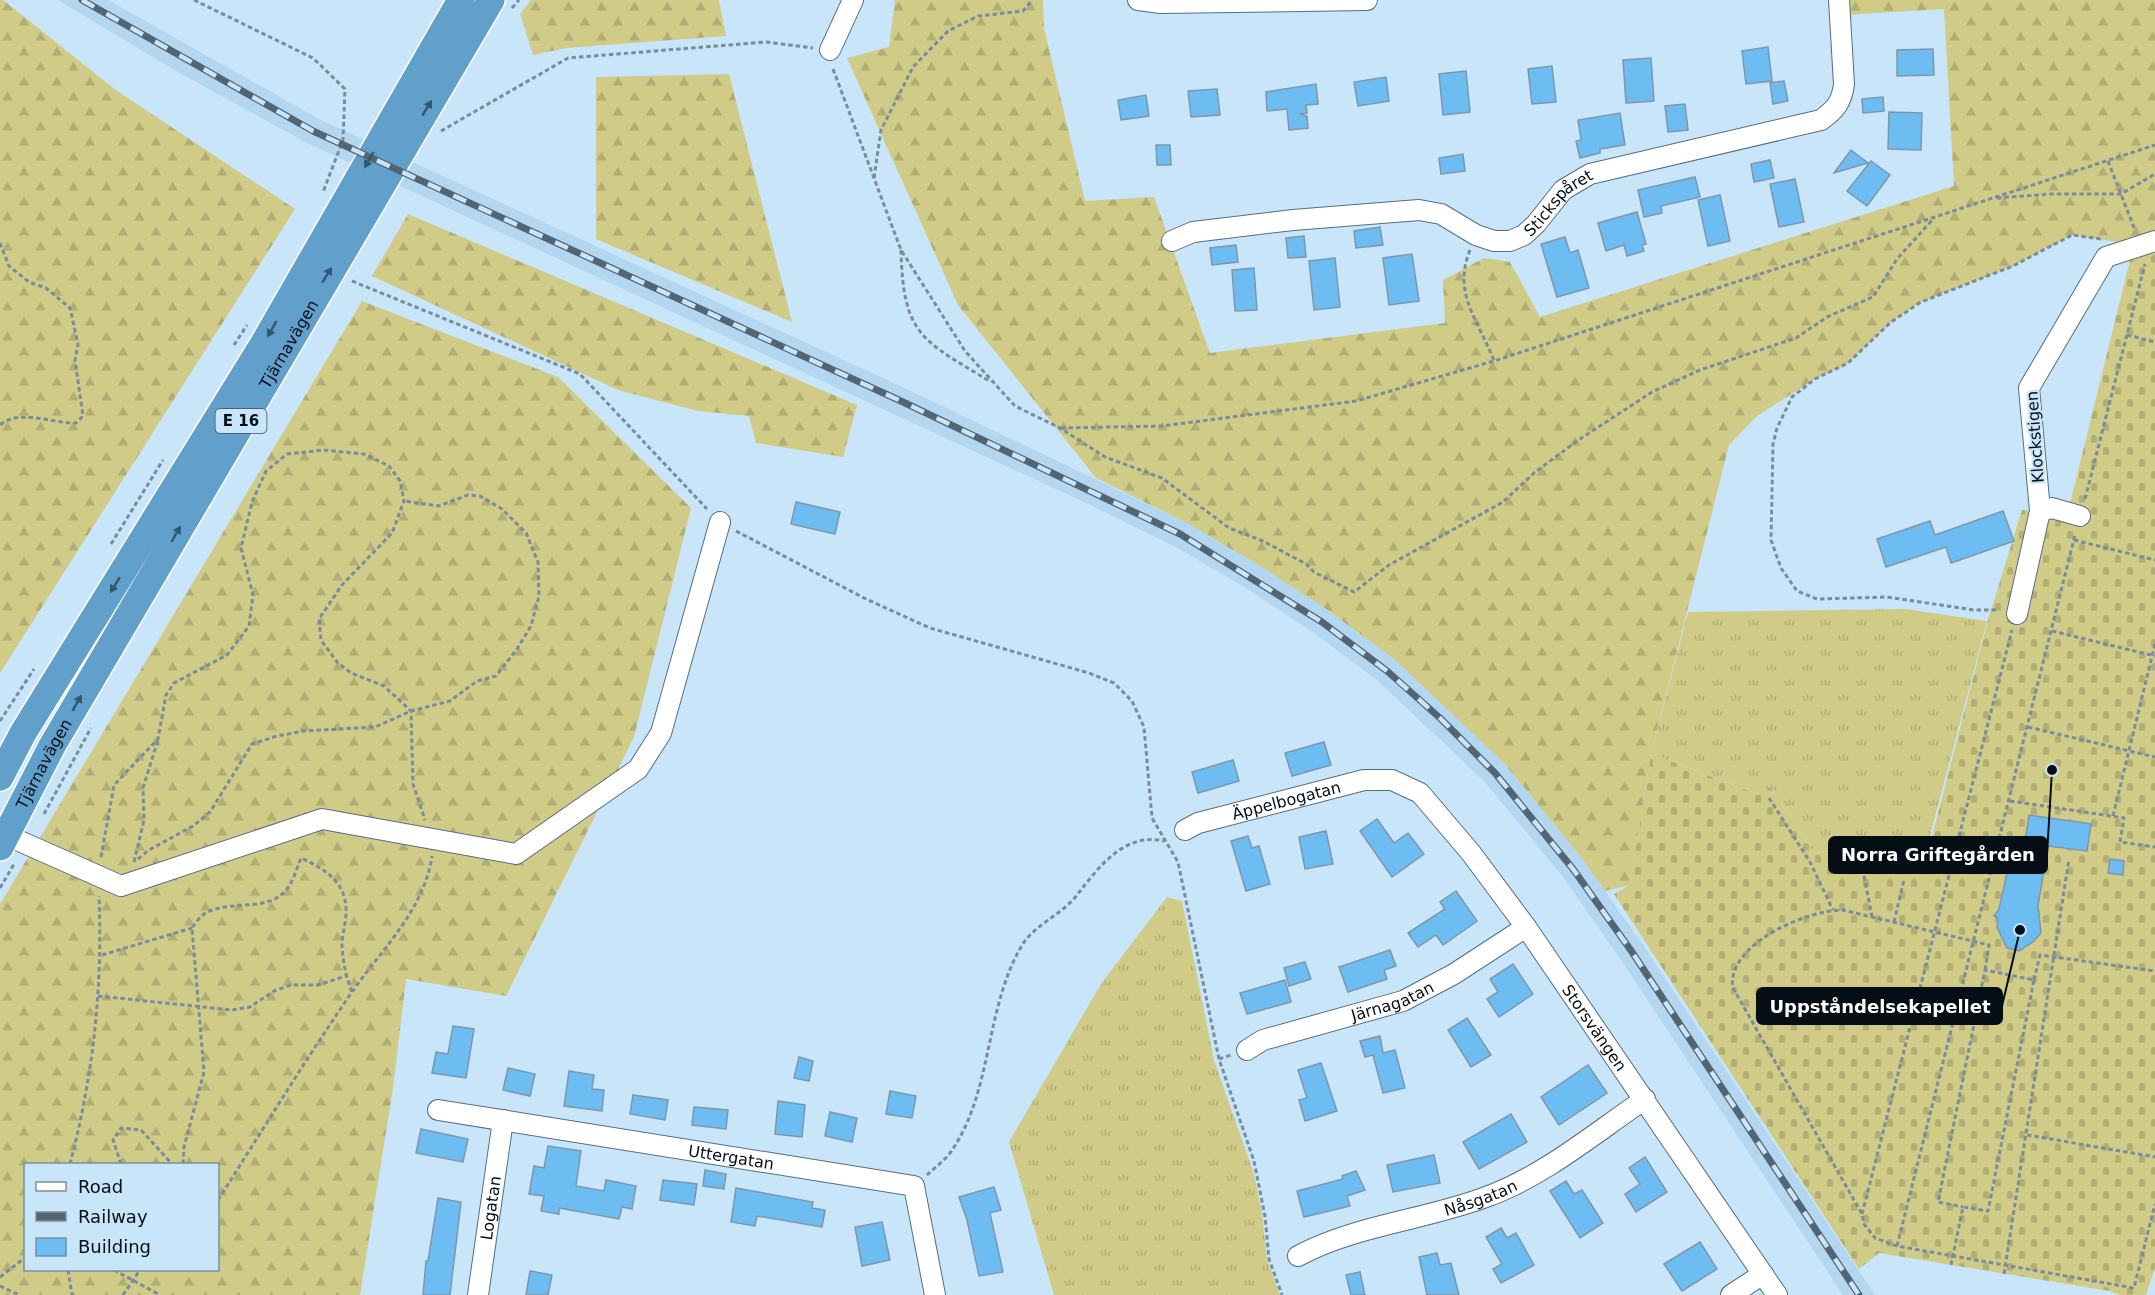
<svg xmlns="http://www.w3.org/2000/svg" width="2155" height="1295" viewBox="0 0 2155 1295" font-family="'DejaVu Sans',sans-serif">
<defs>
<pattern id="grass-tufts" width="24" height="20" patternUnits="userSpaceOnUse" patternTransform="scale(1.5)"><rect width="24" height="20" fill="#d1cb88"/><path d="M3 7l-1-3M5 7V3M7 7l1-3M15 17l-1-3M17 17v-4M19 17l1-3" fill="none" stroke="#b2ad74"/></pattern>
<pattern id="forest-firs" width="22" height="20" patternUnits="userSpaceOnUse" patternTransform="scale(1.5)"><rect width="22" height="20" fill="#d1cb88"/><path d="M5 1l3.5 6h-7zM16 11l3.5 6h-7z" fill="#b2ad74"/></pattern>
<pattern id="cemetery-stones" width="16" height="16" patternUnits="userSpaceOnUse" patternTransform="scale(1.5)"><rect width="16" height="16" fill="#d1cb88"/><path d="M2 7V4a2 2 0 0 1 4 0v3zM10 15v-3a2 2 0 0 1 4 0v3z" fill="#b2ad74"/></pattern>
</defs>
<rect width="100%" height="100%" fill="#c8e5fa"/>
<!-- built -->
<path fill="#b4d7f1" d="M58 0H108L319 119 909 390 1187 523 1260 566 1329 611 1395 660 1449 708 1505 764 1584 861 1643 945 1875 1295H1843L1621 960 1563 877 1485 782 1378 681 1314 633 1246 588 1174 546 1084 502 307 143 176 71Z"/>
<!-- grass -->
<g fill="url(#grass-tufts)">
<path d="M1905 609 1987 621 1923 862 1844 848 1814 853 1770 787 1759 794 1651 754 1688 612Z"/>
<path d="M1167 897 1182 901 1214 1060 1254 1174 1262 1212 1267 1260 1280 1295H1054L1009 1142 1101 984Z"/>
</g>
<!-- forest -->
<g fill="url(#forest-firs)" fill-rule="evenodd">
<path d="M0 0H3L117 91 295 209 0 673Z"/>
<path d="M531 0H719L726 36 566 48 533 55 520 14Z"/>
<path d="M895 0H1043L1044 28 1085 201 1154 197 1210 353 1445 323 1443 280 1484 258 1510 262 1540 317 1954 186 1944 9 1843 15 1841 0H2155V241L2142 246 2072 235 2013 266 1921 302 1891 322 1848 363 1815 379 1757 416 1729 445 1651 754 1630 885 1605 891 1584 861 1505 764 1395 660 1329 611 1260 566 1187 523 1096 478 958 305 847 58 889 47Z"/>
<path d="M729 74 792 322 596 239V77Z"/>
<path d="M408 214 857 405 843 457 756 443 749 416 698 411 618 390 372 276Z"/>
<path d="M362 301 558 377 691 508 634 737 506 996 406 979 393 1088 360 1295H0V904ZM26 1164H218V1270H26Z"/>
</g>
<!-- cemetery -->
<path fill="url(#cemetery-stones)" d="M2155 249V1268L2146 1295H2120L2110 1291 1879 1253 1859 1269 1614 894 1630 885 1651 754 1758 794 1770 787 1814 853 1838 850 1925 864 1988 620 2022 510 2068 512 2131 256Z"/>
<!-- building -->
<g fill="#6dbdf3" stroke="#7d97aa" stroke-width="1.5">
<path d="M1768 47 1772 81 1746 84 1742 51Z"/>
<path d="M1933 49 1934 75 1897 76V50Z"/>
<path d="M1651 58 1654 101 1626 103 1623 60Z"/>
<path d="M1552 66 1556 102 1532 104 1528 69Z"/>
<path d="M1466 71 1470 112 1443 115 1439 74Z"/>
<path d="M1386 77 1389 101 1358 106 1354 82Z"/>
<path d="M1784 81 1788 101 1773 104 1770 83Z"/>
<path d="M1316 84 1318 104 1306 105 1307 113 1300 114 1307 116 1308 128 1289 130 1287 109 1267 111 1266 92Z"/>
<path d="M1217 89 1220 115 1191 117 1188 91Z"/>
<path d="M1146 95 1149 116 1121 120 1118 100Z"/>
<path d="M1883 97 1884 111 1863 113 1862 99Z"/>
<path d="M1685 104 1688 130 1668 132 1665 106Z"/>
<path d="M1889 112 1922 113 1921 150 1888 149Z"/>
<path d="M1620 113 1625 145 1600 149V153L1580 158 1576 141 1581 140 1578 120Z"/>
<path d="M1156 145H1170L1171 165H1157Z"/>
<path d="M1851 150 1868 163 1834 173Z"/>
<path d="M1463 154 1465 171 1441 174 1439 158Z"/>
<path d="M1770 160 1774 178 1754 182 1751 164Z"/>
<path d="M1871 161 1890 175 1867 206 1847 191Z"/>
<path d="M1695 177 1700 197 1661 206 1662 213 1644 217 1638 190Z"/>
<path d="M1795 179 1804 222 1779 227 1770 184Z"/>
<path d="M1720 195 1730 241 1708 246 1698 200Z"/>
<path d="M1637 212 1646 244 1642 245 1644 251 1627 256 1624 245 1606 251 1598 223Z"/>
<path d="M1380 227 1383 245 1356 248 1354 231Z"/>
<path d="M1304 236 1306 257 1288 258 1286 238Z"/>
<path d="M1565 237 1570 253 1578 250 1589 288 1557 297 1541 244Z"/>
<path d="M1236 245 1238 262 1212 265 1210 248Z"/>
<path d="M1412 254 1419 301 1389 305 1383 258Z"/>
<path d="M1335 258 1340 307 1314 310 1309 261Z"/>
<path d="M1254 268 1257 310 1235 311 1232 270Z"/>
<path d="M796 502 840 512 835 534 791 524Z"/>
<path d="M2003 511 2014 541 1951 563 1946 547 1886 567 1877 539 1930 521 1935 535Z"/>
<path d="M1324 742 1331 765 1292 776 1285 753Z"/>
<path d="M1233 760 1239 781 1198 793 1192 772Z"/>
<path d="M2029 815 2091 824 2087 851 2048 846 2038 906 2041 933 2033 942 2019 951 2007 948 1997 927 1998 918 1994 916 1999 909 2014 841 2025 842Z"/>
<path d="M1377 819 1394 843 1408 833 1424 854 1392 877 1360 831Z"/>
<path d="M1326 831 1333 864 1305 869 1299 837Z"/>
<path d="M1248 836 1252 848 1259 846 1270 884 1246 891 1231 841Z"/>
<path d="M2110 859 2124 861 2123 875 2108 873Z"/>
<path d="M1456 891 1477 921 1443 945 1436 935 1418 947 1408 933 1445 909 1440 902Z"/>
<path d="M1390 950 1396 966 1384 970 1387 979 1348 992 1339 967Z"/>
<path d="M1305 962 1311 979 1289 986 1284 968Z"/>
<path d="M1513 964 1533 994 1499 1017 1487 999 1498 992 1490 979Z"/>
<path d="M1285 980 1291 1002 1247 1014 1240 993Z"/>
<path d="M1467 1018 1491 1055 1471 1067 1448 1030Z"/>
<path d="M453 1026 474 1029 466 1078 432 1073 436 1052 448 1054Z"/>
<path d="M1380 1036 1383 1053 1395 1050 1405 1088 1383 1093 1373 1055 1365 1057 1360 1041Z"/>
<path d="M799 1057 813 1061 809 1081 794 1078Z"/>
<path d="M1321 1063 1337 1111 1305 1121 1299 1100 1307 1098 1298 1070Z"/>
<path d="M1588 1065 1607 1093 1559 1125 1541 1097Z"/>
<path d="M508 1068 535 1074 530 1096 503 1090Z"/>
<path d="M569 1071 594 1075 592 1089 604 1090 602 1111 564 1106Z"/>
<path d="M890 1091 916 1096 912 1118 886 1114Z"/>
<path d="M633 1095 668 1100 665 1120 630 1114Z"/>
<path d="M778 1101 805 1105 802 1137 775 1134Z"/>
<path d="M694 1107 728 1110 726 1129 692 1125Z"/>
<path d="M830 1112 857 1118 852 1142 825 1136Z"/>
<path d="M1511 1114 1527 1142 1479 1169 1463 1142Z"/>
<path d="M421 1129 468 1139 463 1162 416 1153Z"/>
<path d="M548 1146 581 1151 576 1186 604 1191 606 1180 636 1186 632 1209 622 1207 619 1219 559 1208V1214L541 1211 544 1196 529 1194 534 1166 544 1168Z"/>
<path d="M1434 1155 1440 1183 1393 1192 1387 1165Z"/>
<path d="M1645 1157 1667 1192 1636 1212 1625 1194 1640 1184 1629 1168Z"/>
<path d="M705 1170 726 1174 724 1189 703 1186Z"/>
<path d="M1356 1171 1365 1190 1347 1196 1350 1206 1304 1217 1297 1191 1343 1179 1342 1176Z"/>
<path d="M663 1180 697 1184 694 1205 660 1200Z"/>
<path d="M1566 1181 1574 1194 1582 1190 1603 1223 1580 1238 1550 1191Z"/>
<path d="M994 1187 1001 1210 990 1213 1003 1272 979 1276 967 1220 959 1197Z"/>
<path d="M736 1188 813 1202 812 1208 825 1210 822 1227 757 1216 755 1226 731 1222Z"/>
<path d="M438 1198 461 1202 450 1295H423L426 1261H428Z"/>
<path d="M882 1222 890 1260 862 1266 855 1227Z"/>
<path d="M1501 1228 1507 1238 1516 1233 1534 1265 1501 1283 1493 1269 1502 1264 1486 1237Z"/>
<path d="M1700 1242 1717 1269 1682 1291 1664 1264Z"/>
<path d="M1437 1253 1440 1265 1451 1263 1459 1295H1427L1419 1257Z"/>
<path d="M530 1271 552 1275 548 1295H526Z"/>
<path d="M1360 1272 1365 1295H1351L1346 1275Z"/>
</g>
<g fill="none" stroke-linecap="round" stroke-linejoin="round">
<!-- minor casing -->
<g stroke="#546e80" stroke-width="22">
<g id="minor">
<path d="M1138 0 1161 3 1367 0"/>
<path d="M830 50 853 0"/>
<path id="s1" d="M1172 241 1193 232 1293 220 1419 210 1441 214 1476 235 1494 241H1510L1524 235 1536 224 1563 190 1590 174 1821 120C1835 110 1842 102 1844 84L1839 0"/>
<path d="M2040 511 2052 508 2080 516"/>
<path d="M2017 614 2040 511 2029 388 2106 257 2155 241"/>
<path id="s2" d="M1185 830 1198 823 1364 780H1392L1420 793 1471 853 1526 927 1777 1295"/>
<path d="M6 835 121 886 322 819 516 854 638 769 661 733 720 522"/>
<path id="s3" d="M1247 1050 1263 1040 1403 1001 1454 974 1526 927"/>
<path id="s4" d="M438 1110 914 1186 935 1295"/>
<path id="s5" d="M1298 1256C1356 1225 1425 1220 1486 1197 1544 1176 1595 1133 1645 1099"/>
<path id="s6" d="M478 1295 503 1120"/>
<path d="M1731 1295 1763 1274"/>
</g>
</g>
<!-- highway casing -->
<g stroke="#fff" stroke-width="30">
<g id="highway">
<path d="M0 777 23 733 264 343 461 0"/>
<path id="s7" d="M0 847 52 746 491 0"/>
</g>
</g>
<!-- path -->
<g stroke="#788c9c" stroke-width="3" stroke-dasharray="4.5 3" stroke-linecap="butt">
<path d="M194 0 313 58 345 89 343 140 323 192"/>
<path d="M512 8 519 0"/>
<path d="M833 69 901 250 965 351 1015 406 1060 428 1105 457 1162 478 1229 528 1263 541 1306 564 1314 572 1354 592 1389 565 1503 502 1534 473 1577 441 1652 392 1700 370 1796 338 1827 317 1873 297 1897 259 1934 218"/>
<path d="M441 131 568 58 766 42 813 48"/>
<path d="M2108 161 2135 230"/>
<path d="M874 178 881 130 913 67 948 31 978 16 1023 11 1032 0"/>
<path d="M1997 198 2051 194H2121L2155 174"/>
<path d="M0 243 9 266 29 282 46 288 70 308 78 344 75 360 83 416 76 423C52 424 20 408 0 425"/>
<path d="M901 250C903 336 922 340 991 382"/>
<path d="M1470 250C1452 294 1479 321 1494 361"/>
<path d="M352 281 580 374 707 509"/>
<path d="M2127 335 2155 342"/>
<path d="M234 345 247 325"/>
<path d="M1061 428 1162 426 1356 401 1494 361 2155 145"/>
<path d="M2085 499 2145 264"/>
<path d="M736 531 866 599 930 628 1089 673 1114 683 1132 701 1144 727 1152 818 1178 862 1219 1059 1254 1161 1265 1216 1269 1259 1282 1295"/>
<path d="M2074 540 2155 560"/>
<path d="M111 544 163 460"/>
<path d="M1996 610H1974L1887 597 1817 599 1797 591 1781 568 1771 540 1773 444 1777 428 1792 397 1815 379 1848 363 1891 322 1921 302 2013 266 2072 235 2101 239"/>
<path d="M2052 631 2155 656"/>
<path d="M0 721 34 669"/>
<path d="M2028 727 2155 757"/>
<path d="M1769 798 1810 862 1833 910"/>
<path d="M2010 801 2124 818 2120 842 2155 847"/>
<path d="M44 814 91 728"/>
<path d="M2113 816 2155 644"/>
<path d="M101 857 114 785 158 739 166 695 174 683 227 655 249 626 253 595 241 548 252 502 266 471 287 454 324 450 364 454 389 466 400 481 404 501 392 533 342 585 319 619 321 640 337 662 351 673 384 686 411 711 413 784 425 820"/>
<path d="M138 859 149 850 193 826 210 812 252 744 277 736 304 731 375 727 411 711 450 701 477 681 496 676 517 649 531 626 539 596 538 562 526 533 502 509 480 496 468 495 439 506 404 501"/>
<path d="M134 862 144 820 143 788 158 740"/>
<path d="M1952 864 1991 873"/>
<path d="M1864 876 1872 917"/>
<path d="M0 888 14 864"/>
<path d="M1894 922 1904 880"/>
<path d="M102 955 192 928"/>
<path d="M1985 970 1989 945 1843 910C1807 910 1726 944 1733 988L1862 1214 1864 1224 1875 1238 1897 1246 2134 1288 2155 1204"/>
<path d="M2034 980 2040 955 2155 971"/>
<path d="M98 996 232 1010 250 1007 274 991 291 985H318L346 976"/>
<path d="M1219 1059 1231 1055"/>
<path d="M2027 1135 2155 1157"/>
<path d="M70 1164C93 1076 103 987 99 896"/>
<path d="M121 1164 113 1140 121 1128 141 1130 172 1164"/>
<path d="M183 1164 184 1147 204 1072 192 928C195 924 200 917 204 914 227 900 260 911 281 895 292 887 296 870 301 858 323 868 345 881 346 908 347 920 342 933 342 946 343 962 346 977 352 992"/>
<path d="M927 1175C934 1168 944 1161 950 1153 993 1093 984 1011 1021 947 1033 925 1062 915 1077 895 1099 867 1124 832 1164 841"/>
<path d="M218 1200C262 1131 305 1060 352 992 382 949 424 910 432 856"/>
<path d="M1862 1214 2012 630"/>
<path d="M1897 1246 2075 535"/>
<path d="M1951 1265 1963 1207 1988 1211 2034 980 1985 970 1938 1202 1963 1207"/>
<path d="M68 1270 72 1295"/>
<path d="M114 1270 160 1295"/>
<path d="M2004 1274 2069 859"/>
<path d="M0 1277 26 1257"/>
<path d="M0 1286 19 1295"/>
<path d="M123 1295 140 1270"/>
</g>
<!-- minor -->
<use href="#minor" stroke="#fff" stroke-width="20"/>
<!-- highway -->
<use href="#highway" stroke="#60a0cb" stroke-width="27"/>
<!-- rail casing -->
<g stroke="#546572" stroke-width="7">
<path id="rail" d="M82 0 313 131 903 402 1180 534 1322 622 1387 671 1440 718 1495 773 1573 869 1632 952 1859 1295"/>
</g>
<!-- rail -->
<use href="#rail" stroke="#c8e5fa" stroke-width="4.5" stroke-dasharray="14" stroke-linecap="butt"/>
</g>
<!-- one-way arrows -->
<defs><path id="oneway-solid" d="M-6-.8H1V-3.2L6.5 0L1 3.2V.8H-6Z" transform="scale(1.5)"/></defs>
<g fill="#325770">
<use href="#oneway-solid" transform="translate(427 108) rotate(-59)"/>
<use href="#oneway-solid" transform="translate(369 160) rotate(120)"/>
<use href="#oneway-solid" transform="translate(327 275) rotate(-59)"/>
<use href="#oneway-solid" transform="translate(272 329) rotate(120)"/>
<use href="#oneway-solid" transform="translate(176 534) rotate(-60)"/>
<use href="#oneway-solid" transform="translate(115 585) rotate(122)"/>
<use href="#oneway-solid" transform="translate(77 703) rotate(-60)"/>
</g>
<g text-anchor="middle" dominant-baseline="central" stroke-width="4.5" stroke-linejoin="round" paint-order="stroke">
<!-- shield labels -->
<rect fill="#c8e5fa" stroke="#404e5a" stroke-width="1.5" x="215.5" y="409" width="51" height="24" rx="4.5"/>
<g font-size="15" font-weight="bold" fill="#050e15">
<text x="241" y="421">E 16</text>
</g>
<!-- street labels -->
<g font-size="16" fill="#050e15" stroke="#c8e5fa">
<text stroke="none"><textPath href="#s1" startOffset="411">Stickspåret</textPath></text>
<text stroke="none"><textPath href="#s7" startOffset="580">Tjärnavägen</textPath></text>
<text transform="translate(2035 437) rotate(-94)">Klockstigen</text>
<text stroke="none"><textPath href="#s7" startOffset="94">Tjärnavägen</textPath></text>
<text stroke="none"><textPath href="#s2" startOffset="106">Äppelbogatan</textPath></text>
<text stroke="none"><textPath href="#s3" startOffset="154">Järnagatan</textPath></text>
<text stroke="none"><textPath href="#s2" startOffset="538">Storsvängen</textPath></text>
<text stroke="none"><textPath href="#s4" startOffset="297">Uttergatan</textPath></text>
<text stroke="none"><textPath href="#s5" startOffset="192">Nåsgatan</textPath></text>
<text stroke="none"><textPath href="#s6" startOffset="88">Logatan</textPath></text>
</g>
</g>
<!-- callouts -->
<path fill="none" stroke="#050e15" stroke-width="2" d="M2052 770L2047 855M2020 930L2002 1006"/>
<g fill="#050e15" stroke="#c8e5fa" stroke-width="2">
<circle cx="2052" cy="770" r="6"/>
<circle cx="2020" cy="930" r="6"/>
</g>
<g fill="#050e15" stroke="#050e15" stroke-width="2">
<rect x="1829" y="837" width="218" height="36" rx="6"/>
<rect x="1757" y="988" width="245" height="36" rx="6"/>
</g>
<g font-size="18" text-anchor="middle" font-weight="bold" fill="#fff">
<text x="1938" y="861">Norra Griftegården</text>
<text x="1880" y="1013">Uppståndelsekapellet</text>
</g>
<!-- legend -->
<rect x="24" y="1163" width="195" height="108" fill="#c8e5fa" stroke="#7a8f9e" stroke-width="1.5"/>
<rect x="36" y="1182" width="30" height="9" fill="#ffffff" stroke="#7a8f9e" stroke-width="1.5"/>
<text x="78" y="1193" font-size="18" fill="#050e15">Road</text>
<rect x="36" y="1212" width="30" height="9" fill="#546572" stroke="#7a8f9e" stroke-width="1.5"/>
<text x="78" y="1223" font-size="18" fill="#050e15">Railway</text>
<rect x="36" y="1238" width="30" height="18" fill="#6dbdf3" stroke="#7a8f9e" stroke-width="1.5"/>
<text x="78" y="1253" font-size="18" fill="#050e15">Building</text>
</svg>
